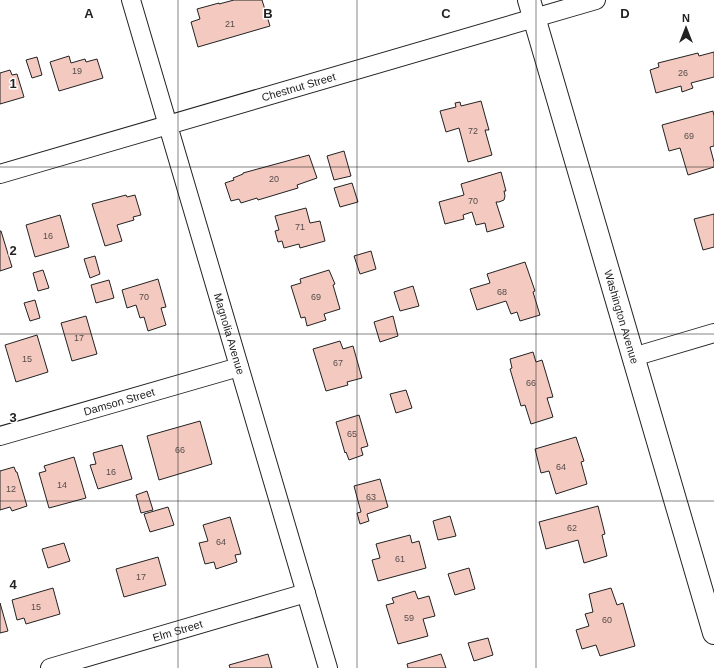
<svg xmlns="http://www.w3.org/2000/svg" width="714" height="668" viewBox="0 0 714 668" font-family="Arial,sans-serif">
<rect width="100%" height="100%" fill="#fff"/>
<!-- building -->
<g fill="#f3c9c0" stroke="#222">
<path d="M234 0H262L270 26 198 47 191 22 200 19 197 9 219 3V4Z"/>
<path d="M714 52V77L691 83 693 88 682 92 681 86 656 93 650 70 659 67 658 63 698 53 699 56Z"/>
<path d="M69 56 71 63 85 59 86 62 97 59 103 78 59 91 50 62Z"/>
<path d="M37 57 42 75 32 78 26 60Z"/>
<path d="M10 70 12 75 17 74 24 97 0 104V73Z"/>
<path d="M481 101 489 130H485L492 155 468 162 459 128 446 132 440 111 456 107 455 103 460 102 461 106Z"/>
<path d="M713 111 714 116V146L710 147 714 162V167L688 175 680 148 669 151 662 125Z"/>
<path d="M344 151 351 176 334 180 327 156Z"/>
<path d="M309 155 317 178 297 185 298 188 258 200 257 198 241 203 239 199 231 201 225 183 234 180 233 178 243 174V173Z"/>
<path d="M501 172 506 191H504L505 196 504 200 499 202H496L504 227 487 232 485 223 476 225 472 212 463 215 464 219 445 224 439 202 464 195 461 184Z"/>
<path d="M352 183 358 202 340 207 334 188Z"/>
<path d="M126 195 127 197 135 195 141 215 133 217 134 220 117 225 122 241 105 246 92 204Z"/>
<path d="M306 208 310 223 320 221 325 241 300 248 299 244 284 248 282 241 278 242 275 231 279 230 275 216Z"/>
<path d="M714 214V247L703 250 694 219Z"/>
<path d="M60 215 69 247 35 257 26 225Z"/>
<path d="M0 231H1L12 267 0 271Z"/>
<path d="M371 251 376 269 360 274 354 256Z"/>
<path d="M95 256 100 274 90 278 84 259Z"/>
<path d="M525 262 535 291 533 292 540 315 520 321 517 312 511 314 506 301 477 310 470 289 490 283 487 274Z"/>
<path d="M43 270 49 288 38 291 33 273Z"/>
<path d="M329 270 335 284 333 285 340 309 324 314 326 320 307 326 305 317 301 318 291 286 301 283 300 279Z"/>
<path d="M158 279 166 307 161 308 166 325 148 331 144 317 140 318 136 305 127 308 122 290Z"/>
<path d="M109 280 114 298 96 303 91 285Z"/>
<path d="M413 286 419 306 400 311 394 292Z"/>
<path d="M35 300 40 318 30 321 24 303Z"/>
<path d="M86 316 97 354 72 361 61 323Z"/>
<path d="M393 316 398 336 380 342 374 322Z"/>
<path d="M37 335 48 372 16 382 5 345Z"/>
<path d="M340 341 343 349 353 346 362 378 347 382 348 385 326 391 313 349Z"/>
<path d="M533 352 536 362 542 360 553 397 547 398 553 417 531 424 525 405 521 406 510 369 512 368 510 359Z"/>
<path d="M406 390 412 408 396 413 390 394Z"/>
<path d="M359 415 368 446 361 448 363 455 349 460 346 452 345 453 336 422Z"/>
<path d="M200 421 212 464 159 480 147 436Z"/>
<path d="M576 437 584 461 581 462 587 484 556 494 549 471 541 473 535 449Z"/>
<path d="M122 445 132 479 98 489 90 465 96 464 93 453Z"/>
<path d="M74 457 86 498 49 508 39 473 46 471 44 466Z"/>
<path d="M14 467 16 472H17L27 506 12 511 10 507 0 510V471Z"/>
<path d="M380 479 388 507 367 514 369 521 360 524 357 513 361 512 354 486Z"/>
<path d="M147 491 153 510 141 513 136 495Z"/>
<path d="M598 506 605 534 602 535 607 556 584 563 578 540 546 549 539 522Z"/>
<path d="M168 507 174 525 150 532 144 514Z"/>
<path d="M450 516 456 536 438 540 433 521Z"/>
<path d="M230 517 241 554 235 555 237 562 216 569 214 562 205 564 199 543 208 541 203 525Z"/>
<path d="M410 535 412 543 419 541 426 568 378 581 372 560 380 558 376 544Z"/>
<path d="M64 543 70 561 48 568 42 549Z"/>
<path d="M158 557 166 585 124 597 116 569Z"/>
<path d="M469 568 475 589 455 595 448 574Z"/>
<path d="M53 588 60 614 26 624 24 618 17 620 12 600Z"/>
<path d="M611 588 617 605 623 603 635 646 600 656 596 645 582 649 576 630 589 626 585 614 593 612 589 594Z"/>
<path d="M415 591 418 599 429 596 435 616 423 619 428 636 398 644 386 605 394 603 392 598Z"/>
<path d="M0 603 8 631 0 633Z"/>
<path d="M488 638 493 655 474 661 468 643Z"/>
<path d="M268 654 272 668H230L229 665Z"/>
<path d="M441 654 446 668H408L407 664Z"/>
</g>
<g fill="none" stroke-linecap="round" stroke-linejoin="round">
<!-- street casing -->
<g stroke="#222" stroke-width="20">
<g id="street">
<path id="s1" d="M131 0 328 668"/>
<path id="s2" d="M0 174 596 0"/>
<path d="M633 357 714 333"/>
<path id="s3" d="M0 436 239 367"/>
<path id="s4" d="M50 668 306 593"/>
</g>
</g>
<!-- secondary casing -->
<g stroke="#222" stroke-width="24">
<g id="secondary">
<path id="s5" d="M529 0 714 633"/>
</g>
</g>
<!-- street -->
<use href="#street" stroke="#fff" stroke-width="18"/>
<!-- secondary -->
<use href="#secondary" stroke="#fff" stroke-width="22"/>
</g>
<!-- grid -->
<path fill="none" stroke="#222" stroke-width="1" stroke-opacity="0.55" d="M178 0V668M357 0V668M536 0V668M0 167H714M0 334H714M0 501H714"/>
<g text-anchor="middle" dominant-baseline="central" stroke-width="3" stroke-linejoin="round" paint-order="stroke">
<!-- number labels -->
<g font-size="9" fill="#564c4a">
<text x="230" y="24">21</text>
<text x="77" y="71">19</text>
<text x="683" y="73">26</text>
<text x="473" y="131">72</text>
<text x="689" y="136">69</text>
<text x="274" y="179">20</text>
<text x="473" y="201">70</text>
<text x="300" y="227">71</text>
<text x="48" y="236">16</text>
<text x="502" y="292">68</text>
<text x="144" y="297">70</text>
<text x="316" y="297">69</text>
<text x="79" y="338">17</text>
<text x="27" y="359">15</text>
<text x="338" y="363">67</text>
<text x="531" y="383">66</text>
<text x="352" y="434">65</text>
<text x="180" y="450">66</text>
<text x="561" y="467">64</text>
<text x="111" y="472">16</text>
<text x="62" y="485">14</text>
<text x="11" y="489">12</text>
<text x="371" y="497">63</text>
<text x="572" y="528">62</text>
<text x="221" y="542">64</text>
<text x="400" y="559">61</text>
<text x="141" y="577">17</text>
<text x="36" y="607">15</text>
<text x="409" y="618">59</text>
<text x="607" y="620">60</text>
</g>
<!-- street labels -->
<g font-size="11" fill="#222" stroke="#fff">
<text stroke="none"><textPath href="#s2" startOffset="311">Chestnut Street</textPath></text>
<text stroke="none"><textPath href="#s5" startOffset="330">Washington Avenue</textPath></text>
<text stroke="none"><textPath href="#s1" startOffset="348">Magnolia Avenue</textPath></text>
<text stroke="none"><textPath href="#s3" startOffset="124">Damson Street</textPath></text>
<text stroke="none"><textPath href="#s4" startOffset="133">Elm Street</textPath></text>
</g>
</g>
<g font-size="13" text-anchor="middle" font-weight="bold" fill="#222" stroke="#fff" stroke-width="3" stroke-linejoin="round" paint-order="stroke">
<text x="89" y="18">A</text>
<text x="268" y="18">B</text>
<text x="446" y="18">C</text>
<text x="625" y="18">D</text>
<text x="13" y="88">1</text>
<text x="13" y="255">2</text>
<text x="13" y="422">3</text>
<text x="13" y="589">4</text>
</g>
<!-- north arrow -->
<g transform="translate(686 28)" stroke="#ffffff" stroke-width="3" paint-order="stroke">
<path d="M0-3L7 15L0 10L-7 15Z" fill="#222222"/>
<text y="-6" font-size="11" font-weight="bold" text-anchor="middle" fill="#222222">N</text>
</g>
</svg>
